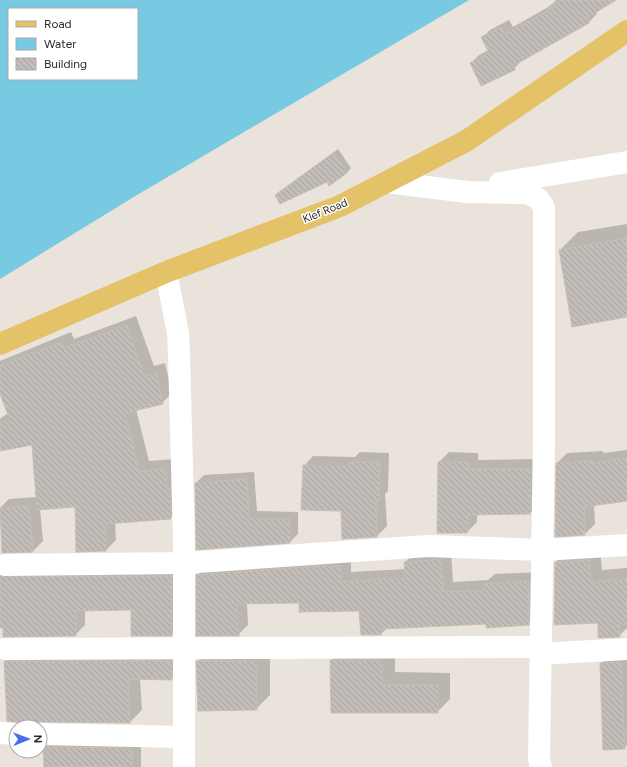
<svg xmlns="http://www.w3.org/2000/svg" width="627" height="767" viewBox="0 0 627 767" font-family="Figtree,sans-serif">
<defs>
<pattern id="building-back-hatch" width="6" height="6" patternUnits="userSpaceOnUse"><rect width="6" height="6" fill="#c2bdb8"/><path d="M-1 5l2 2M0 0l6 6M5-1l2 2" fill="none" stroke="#a7a29e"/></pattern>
</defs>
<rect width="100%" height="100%" fill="#eae3dc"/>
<!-- water -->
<path fill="#78c9e2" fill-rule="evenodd" d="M0 0H469L137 195 0 279ZM9 9H137V79H9Z"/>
<!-- shadow -->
<g fill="#0003">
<path d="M556 0H614L595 12 597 14 589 22 522 60 514 69 482 84 471 63 479 55 489 50 482 38 490 30 509 20 513 27 550 6Z"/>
<path d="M338 149 351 168 347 173 327 181 276 195Z"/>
<path d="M627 224V316L560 250 578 232Z"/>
<path d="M136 316 154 366 165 363 172 393 162 403 136 409 149 461 175 459 180 508 170 518 115 522 116 540 106 550 76 506 40 509 43 541 33 551 3 552 0 508 9 499 37 497 33 444 0 447V419L8 413 0 391V361L71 332 74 339Z"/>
<path d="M627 450V500L594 505 595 524 585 534 556 536 557 463 567 453 603 451V453Z"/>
<path d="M360 452 389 453 388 491 385 494 387 526 377 536 342 510 304 466 313 456 355 457Z"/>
<path d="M449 452 478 453V460L540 459V504L530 513 477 514V522L467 532 439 462Z"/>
<path d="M254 472 257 511 298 512V534L290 542 197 548 196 483 204 475Z"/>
<path d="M600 548 602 570 627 568V628L619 636 599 622 556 562 567 550Z"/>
<path d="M451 550 453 582 488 580 495 574 539 572 538 614 528 624 487 623 387 628 381 634H362L360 610 300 602 247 603 248 625 238 635 198 575 207 565 351 557V572L406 569 405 562 415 553Z"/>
<path d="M181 566V625L171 635 131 609 85 610V625L75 635 4 626 0 613V574Z"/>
<path d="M212 647H270V695L256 709 198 661Z"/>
<path d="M344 648H395V672L450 673V699L437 712 331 661Z"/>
<path d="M183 649V667L171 679H140L142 710 130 722 5 662 17 650Z"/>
<path d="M627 653V745L624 748 601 664 610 654Z"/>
<path d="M54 737 141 739V767H45L44 747Z"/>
</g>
<!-- building -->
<g fill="url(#building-back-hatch)" stroke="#c5bfb6">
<path d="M561 0H616L587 18 589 23 513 66 515 70 481 86 470 63 489 53 481 37 501 27 505 34 549 10 548 7Z"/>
<path d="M333 153 347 173 329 186 327 182 280 204 275 195Z"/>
<path d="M627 238V317L572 327 559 250Z"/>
<path d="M127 325 144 376 156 373 163 404 125 413 139 471 166 468 167 485H170L171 519 106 524V551L76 552 75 507 37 510 32 445 0 451V422L10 420 0 394V365L62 342 64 348Z"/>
<path d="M627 458V501L584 507 585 535 555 537 556 463 593 461V463Z"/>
<path d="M349 462H380L379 502 376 501 377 537 342 539 341 511 301 510 303 465 349 467Z"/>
<path d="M438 462H469L468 469H531L530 514 468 515 467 533H437Z"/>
<path d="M247 479 249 519H290V543L196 550 195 483Z"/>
<path d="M29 506 33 552 2 553 0 508Z"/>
<path d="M441 559 444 592 484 590V584L529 581V625L486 628V624L381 629V635H361L359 611 299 612V603L237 604 239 636H196V575L314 566H341V582L405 578 404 562Z"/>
<path d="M589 560 591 582 627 579V624H619L620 637 598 638V623L554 625 555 562Z"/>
<path d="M0 576H172V636H131V610L76 611V636L3 637V627L0 628Z"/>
<path d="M330 660H382L383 685H438V713H331Z"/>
<path d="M4 661H172V680L128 679 130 723 40 722 21 723 7 721Z"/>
<path d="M196 661H256L257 710 198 711Z"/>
<path d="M621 662 625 749 603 750 600 663Z"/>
<path d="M43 747 132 748V767H44Z"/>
</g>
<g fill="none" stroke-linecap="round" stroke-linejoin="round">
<!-- minor -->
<g stroke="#fff" stroke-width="22">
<path d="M386 182 467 192 526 193C536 196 540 199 544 208V436L539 759 541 767"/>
<path d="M500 183 627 162"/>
<path d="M166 272 178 333 179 355 184 542V767"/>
<path d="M5 565 183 563 428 546 542 550 627 545"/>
<path d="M5 649 540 647"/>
<path d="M540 654 627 649"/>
<path d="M0 733 16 734"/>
<path d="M40 734 183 737"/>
</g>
<!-- major -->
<path stroke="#e3c268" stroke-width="22" d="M0 344 166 272 340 206 466 141 627 31"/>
</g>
<g text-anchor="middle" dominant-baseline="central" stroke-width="3" stroke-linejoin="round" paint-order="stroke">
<!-- street labels -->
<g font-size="11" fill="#292929" stroke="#fff">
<text transform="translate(325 211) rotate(-22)">Klef Road</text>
</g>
</g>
<!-- legend -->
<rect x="8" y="8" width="130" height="72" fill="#ffffff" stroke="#a9a9a9"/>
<rect x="16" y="21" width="20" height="6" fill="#e3c268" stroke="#a9a9a9"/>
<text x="44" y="28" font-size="12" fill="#292929">Road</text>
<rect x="16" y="38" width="20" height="12" fill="#78c9e2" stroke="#a9a9a9"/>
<text x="44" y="48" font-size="12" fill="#292929">Water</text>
<rect x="16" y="58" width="20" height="12" fill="url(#building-back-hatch)" stroke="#a9a9a9"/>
<text x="44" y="68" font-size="12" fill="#292929">Building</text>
<!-- north arrow -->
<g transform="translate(28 739) rotate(89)"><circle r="19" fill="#ffffff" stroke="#a9a9a9"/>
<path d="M0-3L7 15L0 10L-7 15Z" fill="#4a6de8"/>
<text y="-6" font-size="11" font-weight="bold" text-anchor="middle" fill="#292929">N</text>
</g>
</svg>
